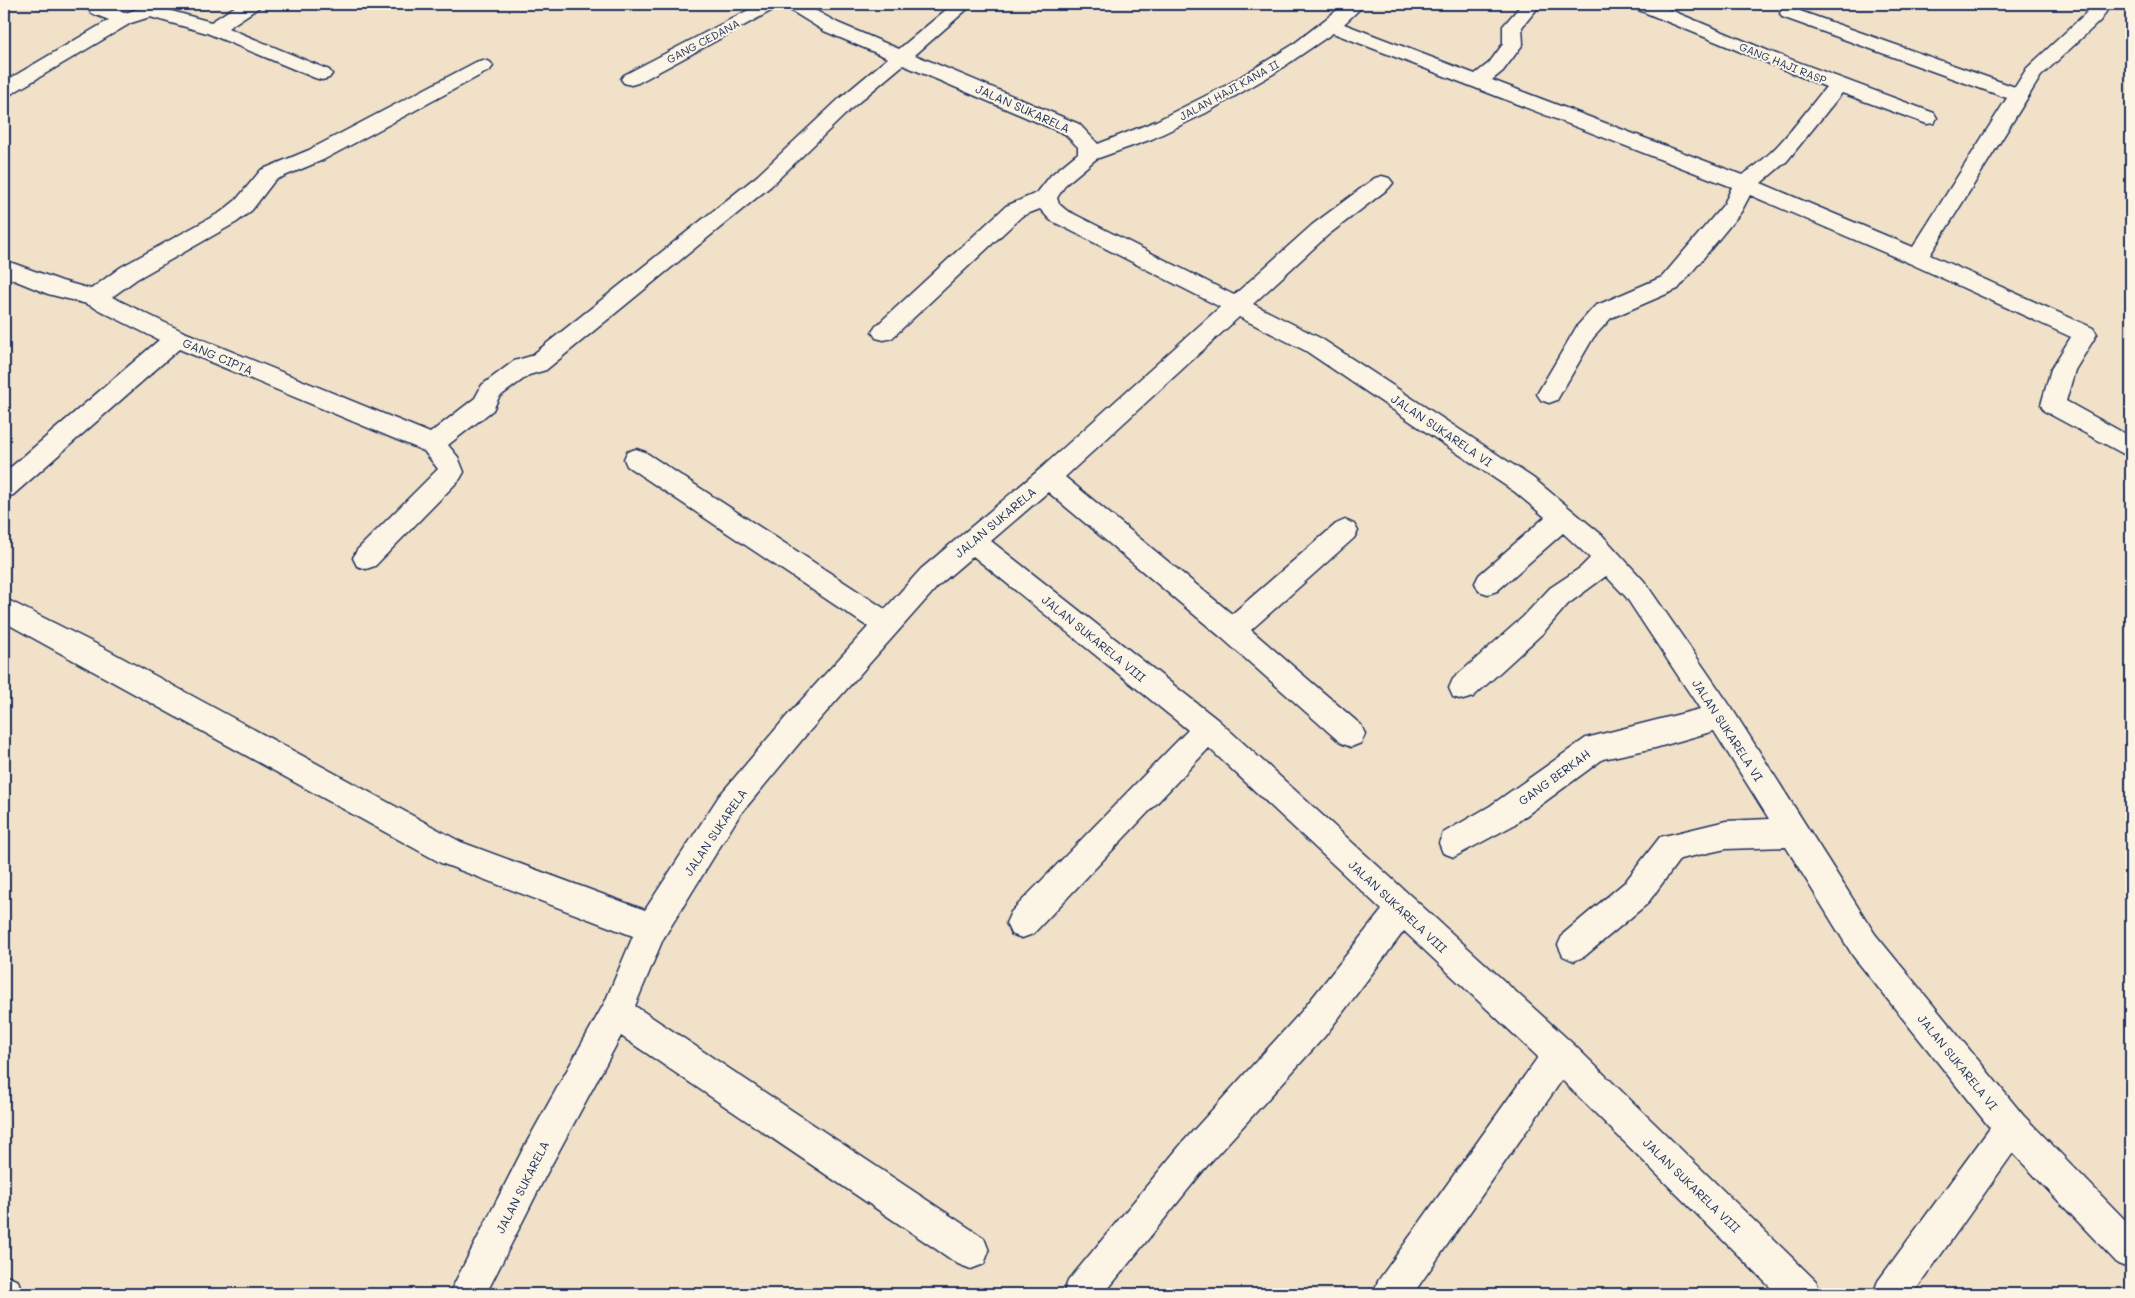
<svg xmlns="http://www.w3.org/2000/svg" width="2135" height="1298" viewBox="0 0 2135 1298" font-family="Mali,sans-serif">
<rect width="100%" height="100%" fill="#f1e1c9"/>
<filter id="ink" filterUnits="userSpaceOnUse"><feTurbulence type="fractalNoise" baseFrequency=".02" numOctaves="2"/><feDisplacementMap in="SourceGraphic" scale="10" xChannelSelector="R" yChannelSelector="G"/><feConvolveMatrix kernelMatrix="1 2 1 2 8 2 1 2 1" color-interpolation-filters="sRGB"/></filter>
<g filter="url(#ink)">
<g fill="none" stroke-linecap="round" stroke-linejoin="round">
<!-- minor casing -->
<g stroke="#1b2f5e" stroke-width="3">
<g id="minor">
<path d="M85 4H104L125 13 150 5 211 22 239 4H260L258 8 228 28 329 70 332 74 329 78 322 80 315 78 207 33 150 17 131 23 11 94 4 96V82L109 20 91 13Z"/>
<path d="M760 4H804L838 23 899 49 953 4H973L915 55 1079 124 1098 144 1156 121 1227 85 1291 46 1345 4H1365L1344 24 1475 74 1489 63 1503 44V26L1522 4H1541L1522 27 1523 44 1503 71 1492 80 1742 175C1777 154 1800 118 1826 87L1634 8 1632 4H1656L1771 52 1934 113 1937 118 1934 123 1927 124 1842 93 1787 161 1761 183 1913 247 2007 98 1782 17 1780 13 1786 4H1805L1800 11 2015 87 2027 68 2086 13 2093 4H2111L2100 21 2041 76 1930 255 2093 328 2097 334 2075 370 2066 401 2131 437V458L2044 411 2041 405 2051 369 2071 337 1909 263 1750 195 1741 212 1678 289 1611 318 1593 338 1557 400 1549 403 1541 400 1537 394 1577 326 1595 306 1662 277 1724 204 1732 187 1333 33 1273 74 1206 113 1152 139 1096 159 1066 184 1057 198 1059 204 1066 210 1234 295 1312 225 1375 178 1382 176 1389 178 1393 183 1389 188 1328 235 1253 304 1322 339 1533 478 1602 535 1644 581 1731 707 1875 934 2023 1115 2131 1226V1269L2118 1264 2013 1153 1913 1294H1873L1878 1281 1990 1128 1853 956 1786 847 1726 849 1680 859 1647 904 1585 956 1574 961 1563 956 1558 945 1563 934 1625 882 1660 837 1726 821 1769 819 1714 731 1655 748 1603 759 1512 826 1454 857 1443 853 1439 843 1443 833 1490 806 1586 738 1700 709 1626 597 1606 576 1568 604 1543 633 1473 697 1463 700 1453 697 1449 688 1453 679 1523 617 1550 588 1580 568 1590 558 1563 533 1497 591 1488 594 1479 591 1475 583 1479 575 1545 517 1515 492 1306 351 1239 317 1065 477 1232 614 1336 524 1345 520 1354 524 1358 531 1354 538 1251 630 1361 725 1365 734 1361 743 1351 747 1341 743 1222 638 1048 492 991 541 1218 720 1572 1043 1816 1281 1821 1294H1777L1562 1080 1413 1294H1373L1378 1281 1538 1057 1404 931 1325 1036 1207 1166 1104 1294H1063L1068 1281 1183 1142 1301 1012 1382 910 1209 748 1033 934 1022 938 1011 934 1006 923 1011 912 1188 730 973 556 939 585 806 735 739 816 663 939 635 1006 984 1238 989 1251 984 1264 971 1269 958 1264 621 1036 547 1173 486 1294H449L523 1149 605 1002 633 936 441 863 4 622V598L104 648 461 842 645 910 719 796 786 717 868 627 627 466 624 459 627 452 636 449 645 452 885 609 921 569 1039 470 1220 307 1050 220 1040 209 1022 216 892 338 884 340 876 338 872 332 876 326 1006 206 1037 193 1051 175 1078 153V147L1065 134 903 65 853 107 771 186 546 370 529 375 499 397 493 410 448 445 458 457 464 472 460 479 375 566 366 569 357 566 353 558 357 550 438 469 424 451 179 349 13 495 4 498V473L159 340 87 304 48 294 4 276V260L62 281 91 289 121 267 221 212 236 200 261 170 309 150 476 62 483 60 490 62 493 66 490 70 323 160 275 180 252 210 237 222 137 279 112 297 184 332 430 433 475 398 482 385 514 361 531 356 757 176 839 99 888 58 824 31 782 5 638 83 631 85 624 83 621 79 624 75Z"/>
<path d="M4 1275 18 1281 23 1294H4Z"/>
</g>
</g>
<!-- minor -->
<use href="#minor" fill="#fcf5e5" fill-rule="evenodd"/>
</g>
</g>
<g text-anchor="middle" dominant-baseline="central" stroke-width="4" stroke-linejoin="round" paint-order="stroke">
<!-- far-street labels -->
<g font-size="11" fill="#1b2f5e" stroke="#fcf5e5">
<text transform="translate(703 41) rotate(-28)">GANG CEDANA</text>
<text transform="translate(1783 63) rotate(22)">GANG HAJI RASP</text>
<text transform="translate(1229 90) rotate(-29)">JALAN HAJI KANA II</text>
</g>
<!-- street labels -->
<g font-size="12" fill="#1b2f5e" stroke="#fcf5e5">
<text transform="translate(1023 108) rotate(24)">JALAN SUKARELA</text>
<text transform="translate(218 356) rotate(23)">GANG CIPTA</text>
<text transform="translate(1442 430) rotate(34)">JALAN SUKARELA VI</text>
<text transform="translate(995 522) rotate(-40)">JALAN SUKARELA</text>
<text transform="translate(1094 638) rotate(39)">JALAN SUKARELA VIII</text>
<text transform="translate(1728 730) rotate(57)">JALAN SUKARELA VI</text>
<text transform="translate(1554 777) rotate(-36)">GANG BERKAH</text>
<text transform="translate(715 832) rotate(-56)">JALAN SUKARELA</text>
<text transform="translate(1398 906) rotate(43)">JALAN SUKARELA VIII</text>
<text transform="translate(1958 1062) rotate(51)">JALAN SUKARELA VI</text>
<text transform="translate(1692 1185) rotate(44)">JALAN SUKARELA VIII</text>
<text transform="translate(522 1187) rotate(-63)">JALAN SUKARELA</text>
</g>
</g>
<!-- margin -->
<rect width="2135" height="1298" fill="none" stroke="#fcf5e5" stroke-width="20"/>
<rect x="10" y="10" width="2115" height="1278" fill="none" stroke="#1b2f5e" stroke-width="2" filter="url(#ink)"/>
</svg>
